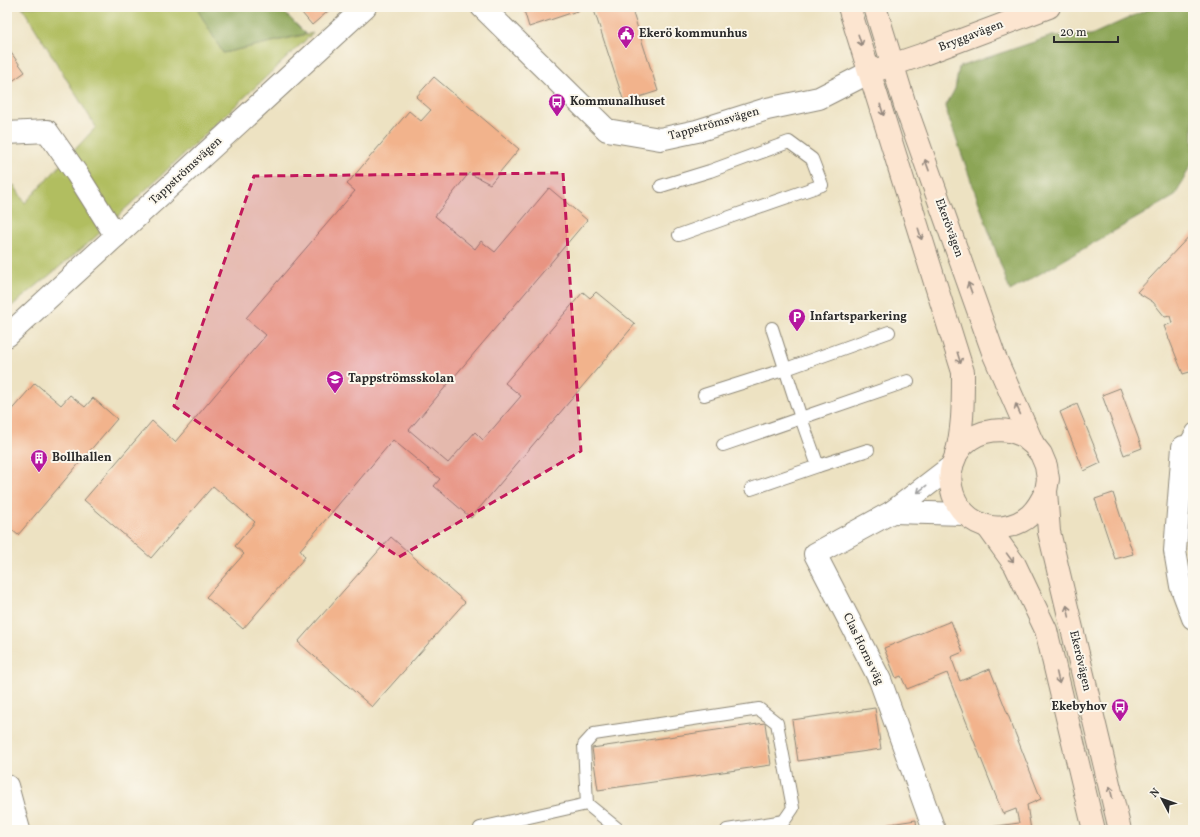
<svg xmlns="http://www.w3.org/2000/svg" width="1200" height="837" viewBox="0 0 1200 837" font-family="Vollkorn,serif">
<rect width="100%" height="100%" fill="#fbf7ec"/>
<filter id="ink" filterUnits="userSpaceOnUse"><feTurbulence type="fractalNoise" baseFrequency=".025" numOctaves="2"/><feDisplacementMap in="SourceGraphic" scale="8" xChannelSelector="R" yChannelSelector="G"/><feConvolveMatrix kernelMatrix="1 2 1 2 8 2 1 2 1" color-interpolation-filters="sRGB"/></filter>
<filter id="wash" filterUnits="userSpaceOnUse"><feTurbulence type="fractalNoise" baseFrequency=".012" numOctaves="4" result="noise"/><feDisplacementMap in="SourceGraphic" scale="16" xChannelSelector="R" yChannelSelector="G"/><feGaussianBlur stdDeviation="0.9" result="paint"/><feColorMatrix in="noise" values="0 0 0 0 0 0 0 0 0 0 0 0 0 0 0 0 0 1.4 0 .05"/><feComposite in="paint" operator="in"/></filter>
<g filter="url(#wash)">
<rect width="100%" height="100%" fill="#ede2c2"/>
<!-- green -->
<path fill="#b1be61" stroke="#6e7446" d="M22 7H196L223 53 313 33 91 241 7 310V190L14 185 25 203 96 127Z"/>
<!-- forest -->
<g fill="#8ca557" stroke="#5c6841">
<path d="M196 7H279L306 34 223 53Z"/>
<path d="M1153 7H1193V161L1175 196 1010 291 945 107 955 89 959 67 1052 36 1091 35Z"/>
</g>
<g id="blocks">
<!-- building -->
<g fill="#f2b38c">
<path d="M297 7H333L312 25Z"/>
<path d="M523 7H589L529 27Z"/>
<path d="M593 7H631L658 91 624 102Z"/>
<path d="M9 50 25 72 7 85V51Z"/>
<path d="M434 77 519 149 490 184 469 173 435 216 475 249 481 241 495 252 549 188 587 220 409 430 448 463 475 432 483 440 521 396 505 383 583 292 590 298 596 292 635 324 471 518 434 486 440 479 393 440 300 550 305 557 243 629 206 597 244 554 235 546 255 522 213 486 151 558 84 500 152 421 175 442 266 335 246 318 355 191 347 184 409 111 421 121 431 110 416 97Z"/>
<path d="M1193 232V371L1183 374 1164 326 1172 323 1170 316 1165 317 1153 302 1137 292Z"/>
<path d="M35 383 61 405 70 395 85 407 93 398 117 419 18 535 7 526V415Z"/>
<path d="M1120 388 1142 448 1124 455 1102 395Z"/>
<path d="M1077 404 1101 463 1084 471 1060 412Z"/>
<path d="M1113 493 1133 554 1115 559 1095 499Z"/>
<path d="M391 537 465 602 372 707 298 642Z"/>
<path d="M951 621 963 652 951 657 960 681 990 669 1041 799 1027 805 1031 830H975V829L1019 823 1016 809 1003 814 947 673 907 689 901 676 896 678 884 648Z"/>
<path d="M875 708 881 749 798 761 792 720Z"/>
<path d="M765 723 771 765 598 790 592 748Z"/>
<path d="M916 820 917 830H859L858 829Z"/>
</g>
</g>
</g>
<g filter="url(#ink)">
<use href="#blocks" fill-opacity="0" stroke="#8c8676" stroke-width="1"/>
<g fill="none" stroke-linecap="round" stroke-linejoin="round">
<!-- service casing -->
<g stroke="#8c8676" stroke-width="14">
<g id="service">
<path d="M661 186 710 171 789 142 812 159 822 185 727 218 679 235"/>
<path d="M772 328 801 418 818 466 868 450"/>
<path d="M704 395 786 369 889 332"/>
<path d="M723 445 908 381"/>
<path d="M1183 447 1193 430"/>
<path d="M751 489 818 466"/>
<path d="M587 804 584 745 594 734 759 709 777 723 793 808 784 821 727 830"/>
<path d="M480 828 587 804 619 830"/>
</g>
</g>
<!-- minor casing -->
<g stroke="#8c8676" stroke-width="24">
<g id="minor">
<path d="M482 7 607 130 660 139 697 131 767 109 819 98 870 72"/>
<path d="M7 133 47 131 77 174 116 236"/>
<path d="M7 336 365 7"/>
<path d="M1183 447 1175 551 1181 586 1193 618"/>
<path d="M892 512 965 514"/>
<path d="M7 786 19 830"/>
<path d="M934 830 880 680 815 554 892 512 952 466"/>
</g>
</g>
<!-- secondary casing -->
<g stroke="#8c8676" stroke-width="24">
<g id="secondary">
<path d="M849 7 963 372C963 388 963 403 962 418 961 430 959 444 956 455 955 459 953 462 952 466 947 485 954 506 970 518 980 525 992 529 1004 527 1027 523 1037 511 1046 491"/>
<path d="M875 7 905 105 994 355 1033 444 1041 454 1046 466 1048 479 1046 491 1049 532 1120 830"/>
<path d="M880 69 924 54 1049 7"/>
<path d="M956 454C959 451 961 447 964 444 980 429 1005 426 1023 436 1027 439 1030 442 1033 444"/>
<path d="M987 526 1015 565 1046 630 1094 830"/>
</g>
</g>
<!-- service -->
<use href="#service" stroke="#fff" stroke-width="12"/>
<!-- minor -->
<use href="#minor" stroke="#fff" stroke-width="22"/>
<!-- secondary -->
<use href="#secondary" stroke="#fce5d0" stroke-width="22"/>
</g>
<!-- one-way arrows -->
<defs><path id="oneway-shaft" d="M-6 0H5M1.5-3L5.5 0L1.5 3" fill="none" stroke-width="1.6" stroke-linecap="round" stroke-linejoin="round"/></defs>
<g stroke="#94887e">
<use href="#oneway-shaft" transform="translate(860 40) rotate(72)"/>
<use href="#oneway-shaft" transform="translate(882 110) rotate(73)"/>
<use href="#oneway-shaft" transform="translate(927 165) rotate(-110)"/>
<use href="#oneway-shaft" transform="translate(920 234) rotate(73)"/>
<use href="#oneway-shaft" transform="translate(970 288) rotate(-110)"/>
<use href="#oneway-shaft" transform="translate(959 358) rotate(73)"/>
<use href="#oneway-shaft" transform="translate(1018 409) rotate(-114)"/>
<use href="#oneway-shaft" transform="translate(1010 558) rotate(54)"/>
<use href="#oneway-shaft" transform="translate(1068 611) rotate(-103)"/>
<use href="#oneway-shaft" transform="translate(1058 678) rotate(77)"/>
<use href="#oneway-shaft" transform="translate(1111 792) rotate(-103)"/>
</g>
<use stroke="#a0a0a0" href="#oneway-shaft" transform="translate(922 489) rotate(142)"/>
</g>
<!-- marked area -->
<path fill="#c2185b" fill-opacity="0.2" stroke="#c2185b" stroke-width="3" stroke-dasharray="8 5" stroke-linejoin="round" d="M563 173 581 451 399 557 174 406 254 176Z"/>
<!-- icons -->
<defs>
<g id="civic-pin" transform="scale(0.9)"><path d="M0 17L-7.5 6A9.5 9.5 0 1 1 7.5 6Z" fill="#b5179e" stroke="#fbf7ec"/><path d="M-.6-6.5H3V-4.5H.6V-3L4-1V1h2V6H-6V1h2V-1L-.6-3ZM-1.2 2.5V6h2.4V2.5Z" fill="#fff"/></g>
<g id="bus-pin" transform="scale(0.9)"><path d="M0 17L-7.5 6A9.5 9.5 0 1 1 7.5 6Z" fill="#b5179e" stroke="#fbf7ec"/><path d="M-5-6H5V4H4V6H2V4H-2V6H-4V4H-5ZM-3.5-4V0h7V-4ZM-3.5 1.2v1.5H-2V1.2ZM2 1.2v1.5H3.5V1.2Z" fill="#fff"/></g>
<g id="parking-pin" transform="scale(0.9)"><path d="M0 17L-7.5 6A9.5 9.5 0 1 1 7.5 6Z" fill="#b5179e" stroke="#fbf7ec"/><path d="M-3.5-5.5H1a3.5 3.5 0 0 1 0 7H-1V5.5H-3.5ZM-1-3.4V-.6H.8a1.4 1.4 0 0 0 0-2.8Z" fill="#fff"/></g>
<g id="school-pin" transform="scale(0.9)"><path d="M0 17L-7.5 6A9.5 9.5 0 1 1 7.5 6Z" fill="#b5179e" stroke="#fbf7ec"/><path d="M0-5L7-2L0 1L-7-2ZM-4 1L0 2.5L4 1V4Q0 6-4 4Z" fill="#fff"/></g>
<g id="building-pin" transform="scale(0.9)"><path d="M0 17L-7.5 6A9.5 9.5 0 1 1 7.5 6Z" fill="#b5179e" stroke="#fbf7ec"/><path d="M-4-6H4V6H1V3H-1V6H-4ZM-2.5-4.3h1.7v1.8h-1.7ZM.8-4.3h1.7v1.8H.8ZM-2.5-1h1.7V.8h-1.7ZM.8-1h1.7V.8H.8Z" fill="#fff"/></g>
</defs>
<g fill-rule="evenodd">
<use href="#civic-pin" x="626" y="34"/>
<use href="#bus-pin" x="557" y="102"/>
<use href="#parking-pin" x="797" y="317"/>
<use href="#school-pin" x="335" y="379"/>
<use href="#building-pin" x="39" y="458"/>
<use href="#bus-pin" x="1120" y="707"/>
</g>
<g text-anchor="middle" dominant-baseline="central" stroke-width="4" stroke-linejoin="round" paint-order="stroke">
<!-- poi labels -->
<g font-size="12" font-weight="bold" fill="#2b2b2b" stroke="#fbf7ec" text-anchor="start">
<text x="639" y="34">Ekerö kommunhus</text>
<text x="570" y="102">Kommunalhuset</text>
<text x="810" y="317">Infartsparkering</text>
<text x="348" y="379">Tappströmsskolan</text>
<text x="52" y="458">Bollhallen</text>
<text x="1107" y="707" text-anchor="end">Ekebyhov</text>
</g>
<!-- street labels -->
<g font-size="12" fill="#2b2b2b" stroke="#fbf7ec">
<text transform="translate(971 36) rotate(-21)">Bryggavägen</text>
<text transform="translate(714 124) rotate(-16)">Tappströmsvägen</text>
<text transform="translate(186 171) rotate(-43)">Tappströmsvägen</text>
<text transform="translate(949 228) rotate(70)">Ekerövägen</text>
<text transform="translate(863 649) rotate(64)">Clas Horns väg</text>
<text transform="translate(1080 661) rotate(77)">Ekerövägen</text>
</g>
</g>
<!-- margin -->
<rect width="1200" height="837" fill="none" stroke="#fbf7ec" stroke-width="24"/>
<!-- north arrow -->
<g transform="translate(1162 799) rotate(311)" stroke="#fbf7ec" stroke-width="3" paint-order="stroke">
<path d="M0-3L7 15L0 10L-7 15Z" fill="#2b2b2b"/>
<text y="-6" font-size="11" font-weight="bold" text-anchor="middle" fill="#2b2b2b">N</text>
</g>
<!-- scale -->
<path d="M1054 36v6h64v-6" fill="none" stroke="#2b2b2b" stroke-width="2"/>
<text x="1060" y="36" font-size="12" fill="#2b2b2b" stroke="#fbf7ec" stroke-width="3" paint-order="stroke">20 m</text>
</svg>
